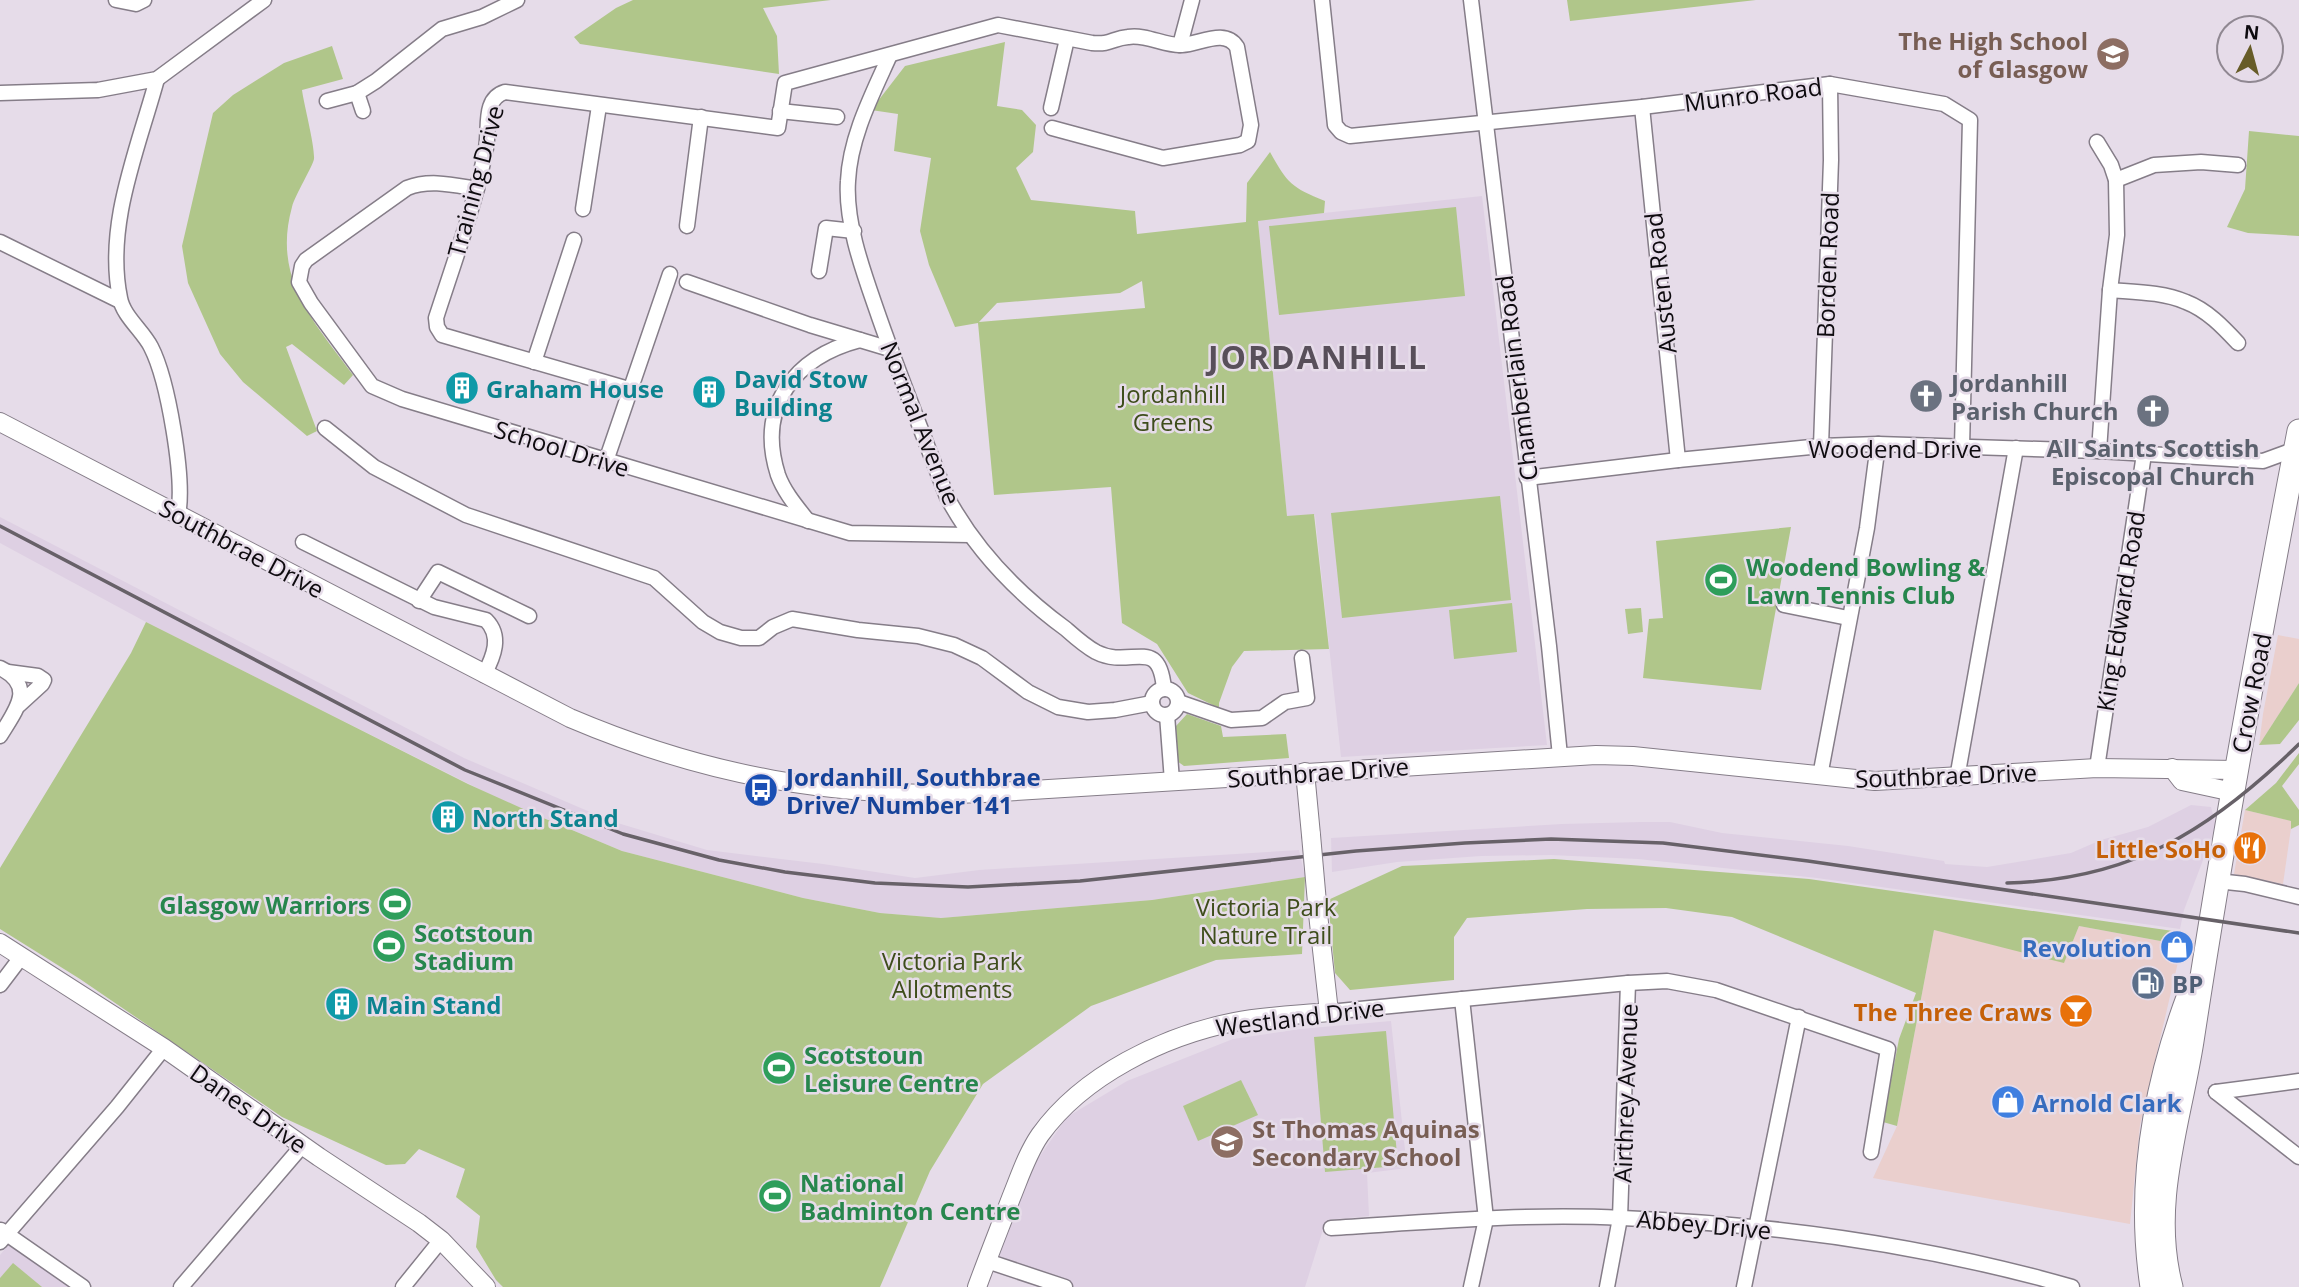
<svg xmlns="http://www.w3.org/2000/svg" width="2299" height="1287" viewBox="0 0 2299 1287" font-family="'Open Sans',sans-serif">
<rect width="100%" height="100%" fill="#e6dce9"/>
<!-- commercial -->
<g fill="#eacfcd">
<path d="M2278 635 2299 639V683L2259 745 2263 714Z"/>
<path d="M2245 810 2292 821 2283 884 2234 874Z"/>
<path d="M2079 926 2182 945 2140 1125 2130 1224 1873 1178 1897 1126 1934 930 2064 962Z"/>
</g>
<!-- built -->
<g fill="#ded0e3">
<path d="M1482 196 1547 745 1341 757 1315 515 1287 517 1258 220Z"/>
<path d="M0 517 464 758 611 821 707 850 823 864 915 878 979 870 1299 850 1305 877 1152 900 941 918 880 913 803 898 622 851 503 801 146 622 0 543Z"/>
<path d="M2191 805 2211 807 2216 826 2184 910 2180 929 1817 878 1638 859 1551 855 1481 856 1397 862 1332 872 1331 838 1562 824 1642 822H1670L1722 833 1848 846 1944 861 1945 864 1987 867 2071 853 2101 840 2148 827Z"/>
<path d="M1391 1021 1407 1168 1367 1173 1369 1216 1326 1220 1305 1287H1074L997 1262 1029 1172 1067 1117 1127 1081 1233 1039 1300 1029Z"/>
<path d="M11 1242 69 1287H0V1255Z"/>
</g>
<!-- green -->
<g fill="#b0c68a" fill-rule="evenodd">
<path d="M633 0H831L763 8 777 36 779 74 580 44 574 37 616 8Z"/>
<path d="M1567 0H1756L1570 21Z"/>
<path d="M1005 42 997 106 1022 110 1036 125 1033 152 1016 168 1031 200 1135 211 1137 234 1246 222 1247 183 1270 152C1288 184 1291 187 1325 201L1324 213 1258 221 1287 516 1314 514 1329 649 1244 651 1232 667 1219 703V708L1188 693 1157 644 1122 623 1111 487 994 495 978 323 955 327 929 265 920 231 931 158 894 151 898 114 871 110 905 66ZM1142 281 1145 308 979 322 997 303 1120 293Z"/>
<path d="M332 46 343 79 302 90C304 105 315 146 314 159 313 166 295 195 292 207 272 279 314 322 353 375L344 385 292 344 286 347 317 431 307 436 243 382 220 354 188 283 182 246 213 113 233 95 284 63Z"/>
<path d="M2249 131 2299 136V236L2248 233 2227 227 2245 189Z"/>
<path d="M1456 207 1465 296 1279 315 1269 226Z"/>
<path d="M1500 496 1511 600 1342 618 1331 513Z"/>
<path d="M1791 527 1761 690 1643 678 1649 619 1663 618 1656 541Z"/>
<path d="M1512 603 1517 652 1454 659 1449 610Z"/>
<path d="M1641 608 1643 632 1628 634 1625 609Z"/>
<path d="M146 622 468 784 541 817 622 851 803 898 880 913 941 918 1152 900 1305 877 1302 954 1216 960 1091 1006 983 1084 930 1171 880 1287H503L496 1280 476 1247 480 1216 456 1197 465 1169 419 1149 405 1164 386 1165 282 1117 80 979 0 929V868L131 653Z"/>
<path d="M2299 683V720L2280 744 2259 745Z"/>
<path d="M1187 714 1221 726 1223 737 1286 734 1289 758 1184 766 1177 761 1176 726Z"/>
<path d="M2299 753V764L2282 786 2299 810V825L2291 829V821L2245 810 2276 783Z"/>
<path d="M1554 859 1809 879 2187 933 2182 945 2079 926 2064 963 1934 930 1897 1126 1883 1122 1899 1039 1916 993 1732 917 1666 908 1587 909 1467 918 1454 937V980L1350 990 1335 973 1328 900 1402 866Z"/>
<path d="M1386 1031 1398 1166 1325 1172 1314 1037Z"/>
<path d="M1241 1080 1258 1115 1198 1141 1183 1106Z"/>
<path d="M13 1263 42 1287H0V1278Z"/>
</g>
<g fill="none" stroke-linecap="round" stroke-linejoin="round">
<!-- minor casing -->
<g stroke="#857d88" stroke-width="17">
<g id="minor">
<path d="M116 0 136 4 144 0"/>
<path d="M1322 0 1335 125 1341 132 1350 136 1642 107 1830 84 1944 104 1970 120 1962 447"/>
<path d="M1471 0 1549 646 1560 756"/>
<path d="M1180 45 1192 0"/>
<path d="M890 55C872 95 850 137 848 181 845 225 865 276 879 317 900 377 924 437 947 497 976 551 1017 593 1066 629 1075 637 1085 646 1096 652 1131 670 1159 634 1164 689"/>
<path d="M157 79C138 149 105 225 120 298 123 316 143 331 151 347 168 380 185 479 178 515"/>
<path d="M0 93 98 90 157 79 264 0"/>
<path d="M357 93 363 111"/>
<path d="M327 101 357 93 376 81 442 29 482 17 517 0"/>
<path d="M1642 107 1678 460"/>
<path d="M1051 108 1067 39"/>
<path d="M780 111 837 117"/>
<path d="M2097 142 2111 165 2116 180 2117 235 2110 290 2099 451"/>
<path d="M2116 180 2154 165 2201 162 2238 165"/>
<path d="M477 189C453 185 430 179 407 188L306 260 302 266 299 282 311 303 372 386 402 399 850 533 970 535"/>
<path d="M583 209 599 106"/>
<path d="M687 226 701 117"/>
<path d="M0 242 120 301"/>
<path d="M819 271 826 228 854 231"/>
<path d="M687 282 810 325 890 349"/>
<path d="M2110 290C2135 292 2163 292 2186 302 2207 310 2223 327 2238 343"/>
<path d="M534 362 574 240"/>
<path d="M632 390 442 335 437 327 436 318C454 262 475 206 486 148 490 128 482 99 505 92L778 128 785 83 998 25 1092 43C1111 45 1113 38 1128 37 1147 34 1164 46 1182 45 1200 44 1225 28 1237 47L1251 125 1248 141 1240 145 1163 158 1052 128"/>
<path d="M325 428 374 467 466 515 654 578 703 622 720 632 741 638H759L773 627 792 619 858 630 918 636 954 645 982 658 1028 692 1058 707 1088 712 1115 710 1152 703"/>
<path d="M1821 446 1831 160 1830 84"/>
<path d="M606 461 670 274"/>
<path d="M1527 478 1678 460 1821 446 1878 444 2099 451 2263 461 2296 449"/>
<path d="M808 521C797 507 784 492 778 475 756 406 795 357 860 340"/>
<path d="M303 542 434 607 486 620C502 636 494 656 484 675"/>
<path d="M419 601 438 572 529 616"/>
<path d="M1784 605 1848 618"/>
<path d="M0 668C37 686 15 711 0 736"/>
<path d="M8 672 38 676 44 680 42 684 19 705"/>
<circle cx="1165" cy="702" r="13"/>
<path d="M1179 702 1231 720 1262 718 1285 702 1307 698 1302 658"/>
<path d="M1167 715 1172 781"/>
<path d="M2097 768 2144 454"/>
<path d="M1820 776 1867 528 1878 444"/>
<path d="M1957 778 2016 448"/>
<path d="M2217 881 2245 884 2299 897"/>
<path d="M0 985 22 956"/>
<path d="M1462 999 1486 1219 1471 1287"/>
<path d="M1329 1012 1628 983 1667 981 1716 990 1888 1049 1871 1152"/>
<path d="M2216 1092 2299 1157"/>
<path d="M2216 1092 2299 1081"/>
<path d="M1331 1228C1428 1222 1526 1213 1622 1218 1773 1224 1926 1245 2072 1287"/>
<path d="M1 1230 83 1287"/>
<path d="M0 1242 117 1107 164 1048"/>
<path d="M987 1261 1065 1287"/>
<path d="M181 1287 302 1146"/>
<path d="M403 1287 441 1240"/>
<path d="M1607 1287 1620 1218 1628 983"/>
<path d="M1744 1287 1799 1017"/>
</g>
</g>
<!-- tertiary casing -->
<g stroke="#857d88" stroke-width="20">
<g id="tertiary">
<path d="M0 422 570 718C706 776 836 799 984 793L1596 755 1633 756 1875 781 2097 768 2237 770"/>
<path d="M2172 768 2182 781 2233 792"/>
<path d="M1305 772 1311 835"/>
<path d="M0 943 164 1048 319 1157 419 1223 441 1240 486 1287"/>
<path d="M977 1287C988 1257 1000 1227 1011 1198 1020 1176 1027 1154 1040 1135 1083 1075 1164 1036 1234 1022 1265 1016 1298 1015 1329 1012L1318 914"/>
</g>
</g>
<!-- primary casing -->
<g stroke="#857d88" stroke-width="25">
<g id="primary">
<path d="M2152 1287C2137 1188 2154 1088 2189 995"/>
<path d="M2171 1287C2149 1204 2179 1124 2192 1041 2223 837 2260 634 2299 431"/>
</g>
</g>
<!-- minor -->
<use href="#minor" stroke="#fff" stroke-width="14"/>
<!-- tertiary -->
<use href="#tertiary" stroke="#fff" stroke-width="18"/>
<!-- primary -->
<use href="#primary" stroke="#fff" stroke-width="23"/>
<!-- rail -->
<g stroke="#676168" stroke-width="3.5">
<path d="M0 526 465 770 623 834 719 860 785 872 875 883 968 887 1080 881 1356 851 1465 843 1551 839 1663 843 1808 861 2299 933"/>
<path d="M2007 883C2132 880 2212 829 2299 744"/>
</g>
<!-- tertiary-bridge casing -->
<g stroke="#857d88" stroke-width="20" stroke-linecap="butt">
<path id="tertiary-bridge" d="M1311 835 1318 914"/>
</g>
<!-- tertiary-bridge -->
<use href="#tertiary-bridge" stroke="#fff" stroke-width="18"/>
</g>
<!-- icons -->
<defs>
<g id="school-disc" transform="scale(1.75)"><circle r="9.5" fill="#8d6e63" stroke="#e6dce9"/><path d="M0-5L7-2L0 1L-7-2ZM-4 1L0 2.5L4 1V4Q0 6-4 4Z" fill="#fff"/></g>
<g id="building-disc" transform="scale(1.75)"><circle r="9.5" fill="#0f9aa8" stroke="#e6dce9"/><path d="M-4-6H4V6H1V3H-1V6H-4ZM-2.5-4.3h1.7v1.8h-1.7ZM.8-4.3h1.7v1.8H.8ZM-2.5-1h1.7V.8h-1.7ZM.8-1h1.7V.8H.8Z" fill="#fff"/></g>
<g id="church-disc" transform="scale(1.75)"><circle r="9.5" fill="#6b7280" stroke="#e6dce9"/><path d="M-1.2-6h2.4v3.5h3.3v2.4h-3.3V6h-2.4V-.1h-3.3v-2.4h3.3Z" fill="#fff"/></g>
<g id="stadium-disc" transform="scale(1.75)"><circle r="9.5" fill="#2e9e5b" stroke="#e6dce9"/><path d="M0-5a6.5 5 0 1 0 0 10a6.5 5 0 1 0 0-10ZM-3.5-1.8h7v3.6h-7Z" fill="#fff"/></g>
<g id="bus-disc" transform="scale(1.75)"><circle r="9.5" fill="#1a4fb4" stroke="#e6dce9"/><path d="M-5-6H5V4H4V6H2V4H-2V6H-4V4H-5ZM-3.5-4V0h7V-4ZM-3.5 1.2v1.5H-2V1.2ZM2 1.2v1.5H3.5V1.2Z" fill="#fff"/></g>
<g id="restaurant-disc" transform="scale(1.75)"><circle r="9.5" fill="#e8710a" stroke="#e6dce9"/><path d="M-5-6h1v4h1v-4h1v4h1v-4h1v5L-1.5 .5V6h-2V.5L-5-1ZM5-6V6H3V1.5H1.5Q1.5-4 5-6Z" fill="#fff"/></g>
<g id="shop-disc" transform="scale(1.75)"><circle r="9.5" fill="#3f7fe0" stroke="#e6dce9"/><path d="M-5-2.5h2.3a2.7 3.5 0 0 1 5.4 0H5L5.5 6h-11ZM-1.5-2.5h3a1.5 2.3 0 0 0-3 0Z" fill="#fff"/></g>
<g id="fuel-disc" transform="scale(1.75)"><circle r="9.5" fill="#5c6f8a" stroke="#e6dce9"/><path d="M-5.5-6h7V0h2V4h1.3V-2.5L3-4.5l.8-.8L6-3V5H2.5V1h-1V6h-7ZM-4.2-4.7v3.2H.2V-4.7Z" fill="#fff"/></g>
<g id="bar-disc" transform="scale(1.75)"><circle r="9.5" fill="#e8710a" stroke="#e6dce9"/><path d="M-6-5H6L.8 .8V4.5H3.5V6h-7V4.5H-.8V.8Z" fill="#fff"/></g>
</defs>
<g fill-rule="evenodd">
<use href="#school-disc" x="2113" y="54"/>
<use href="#building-disc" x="462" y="388"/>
<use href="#building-disc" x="709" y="392"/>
<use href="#church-disc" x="1926" y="396"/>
<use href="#church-disc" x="2153" y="411"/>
<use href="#stadium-disc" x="1721" y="580"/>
<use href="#bus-disc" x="761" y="790"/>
<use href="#building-disc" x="448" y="817"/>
<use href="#restaurant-disc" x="2250" y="848"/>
<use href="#stadium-disc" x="395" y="904"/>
<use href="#stadium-disc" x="389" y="946"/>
<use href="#shop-disc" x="2177" y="947"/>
<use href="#fuel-disc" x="2148" y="983"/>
<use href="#building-disc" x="342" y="1004"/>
<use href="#bar-disc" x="2076" y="1011"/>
<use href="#stadium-disc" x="779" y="1068"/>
<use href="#shop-disc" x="2008" y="1102"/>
<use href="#school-disc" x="1227" y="1142"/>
<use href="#stadium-disc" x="775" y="1196"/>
</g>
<g text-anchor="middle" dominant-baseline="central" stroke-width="5" stroke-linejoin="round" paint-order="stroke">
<!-- education labels -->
<g font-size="24" font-weight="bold" fill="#785e54" stroke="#e6dce9" text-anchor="end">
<text x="2088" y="40">The High School<tspan x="2088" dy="28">of Glasgow</tspan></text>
<text x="1252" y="1128" text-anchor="start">St Thomas Aquinas<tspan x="1252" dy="28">Secondary School</tspan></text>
</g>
<!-- street labels -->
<g font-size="24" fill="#0e0b0f" stroke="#e6dce9">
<text transform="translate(1753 94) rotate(-7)">Munro Road</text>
<text transform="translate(475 181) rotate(-75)">Training Drive</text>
<text transform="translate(1827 265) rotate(-88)">Borden Road</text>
<text transform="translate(1660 283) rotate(-96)">Austen Road</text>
<text transform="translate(1516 378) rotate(-97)">Chamberlain Road</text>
<text transform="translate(921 423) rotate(68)">Normal Avenue</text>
<text transform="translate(562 448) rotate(17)">School Drive</text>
<text x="1895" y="448">Woodend Drive</text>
<text transform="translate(242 548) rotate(28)">Southbrae Drive</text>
<text transform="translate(2120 611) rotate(-81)">King Edward Road</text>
<text transform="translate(2251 693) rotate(-79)">Crow Road</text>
<text transform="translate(1318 772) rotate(-4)">Southbrae Drive</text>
<text transform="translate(1946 775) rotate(-2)">Southbrae Drive</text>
<text transform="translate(1300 1017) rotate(-7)">Westland Drive</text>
<text transform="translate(1625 1093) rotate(-88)">Airthrey Avenue</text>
<text transform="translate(249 1108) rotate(35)">Danes Drive</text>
<text transform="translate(1704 1224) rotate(5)">Abbey Drive</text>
</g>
<!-- culture labels -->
<g font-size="24" font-weight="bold" fill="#0d838f" stroke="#e6dce9" text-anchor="start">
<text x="734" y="378">David Stow<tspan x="734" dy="28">Building</tspan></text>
<text x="486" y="388">Graham House</text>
<text x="472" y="817">North Stand</text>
<text x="366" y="1004">Main Stand</text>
</g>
<!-- worship labels -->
<g font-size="24" font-weight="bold" fill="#5b616d" stroke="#e6dce9" text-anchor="start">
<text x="1951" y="382">Jordanhill<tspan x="1951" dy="28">Parish Church</tspan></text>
<text x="2153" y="447" text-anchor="middle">All Saints Scottish<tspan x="2153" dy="28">Episcopal Church</tspan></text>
</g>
<!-- park labels -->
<g font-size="24" fill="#3e4d1b" stroke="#e6dce9">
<text x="1173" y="393">Jordanhill<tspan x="1173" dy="28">Greens</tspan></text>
<text x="1266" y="906">Victoria Park<tspan x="1266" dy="28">Nature Trail</tspan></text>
<text x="952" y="960">Victoria Park<tspan x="952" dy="28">Allotments</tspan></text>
</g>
<!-- leisure labels -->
<g font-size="24" font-weight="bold" fill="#27864d" stroke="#e6dce9" text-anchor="start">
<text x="1746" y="566">Woodend Bowling &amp;<tspan x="1746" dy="28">Lawn Tennis Club</tspan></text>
<text x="370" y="904" text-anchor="end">Glasgow Warriors</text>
<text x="414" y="932">Scotstoun<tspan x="414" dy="28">Stadium</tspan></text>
<text x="804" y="1054">Scotstoun<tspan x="804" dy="28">Leisure Centre</tspan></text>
<text x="800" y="1182">National<tspan x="800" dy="28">Badminton Centre</tspan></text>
</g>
<!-- transit labels -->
<g font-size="24" font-weight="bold" fill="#164399" stroke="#e6dce9" text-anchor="start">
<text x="786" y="776">Jordanhill, Southbrae<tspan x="786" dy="28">Drive/ Number 141</tspan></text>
</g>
<!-- food labels -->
<g font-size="24" font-weight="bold" fill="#c56008" stroke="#e6dce9" text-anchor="end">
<text x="2226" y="848">Little SoHo</text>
<text x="2052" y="1011">The Three Craws</text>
</g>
<!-- shop labels -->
<g font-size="24" font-weight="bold" fill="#366cbe" stroke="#e6dce9" text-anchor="end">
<text x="2152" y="947">Revolution</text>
<text x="2032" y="1102" text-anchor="start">Arnold Clark</text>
</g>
<!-- service labels -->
<g font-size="24" font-weight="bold" fill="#4e5e75" stroke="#e6dce9" text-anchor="start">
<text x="2172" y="983">BP</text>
</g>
<!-- district labels -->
<g font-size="32" font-weight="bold" letter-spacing="2" fill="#584f5a" stroke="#e6dce9">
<text x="1318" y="356">JORDANHILL</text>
</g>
</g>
<!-- north arrow -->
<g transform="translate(2250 49) rotate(6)"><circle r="33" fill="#e6dce9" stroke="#908892" stroke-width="2"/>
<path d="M0-5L12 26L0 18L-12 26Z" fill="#675c28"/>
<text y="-10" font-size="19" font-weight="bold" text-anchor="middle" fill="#0e0b0f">N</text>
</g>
</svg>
